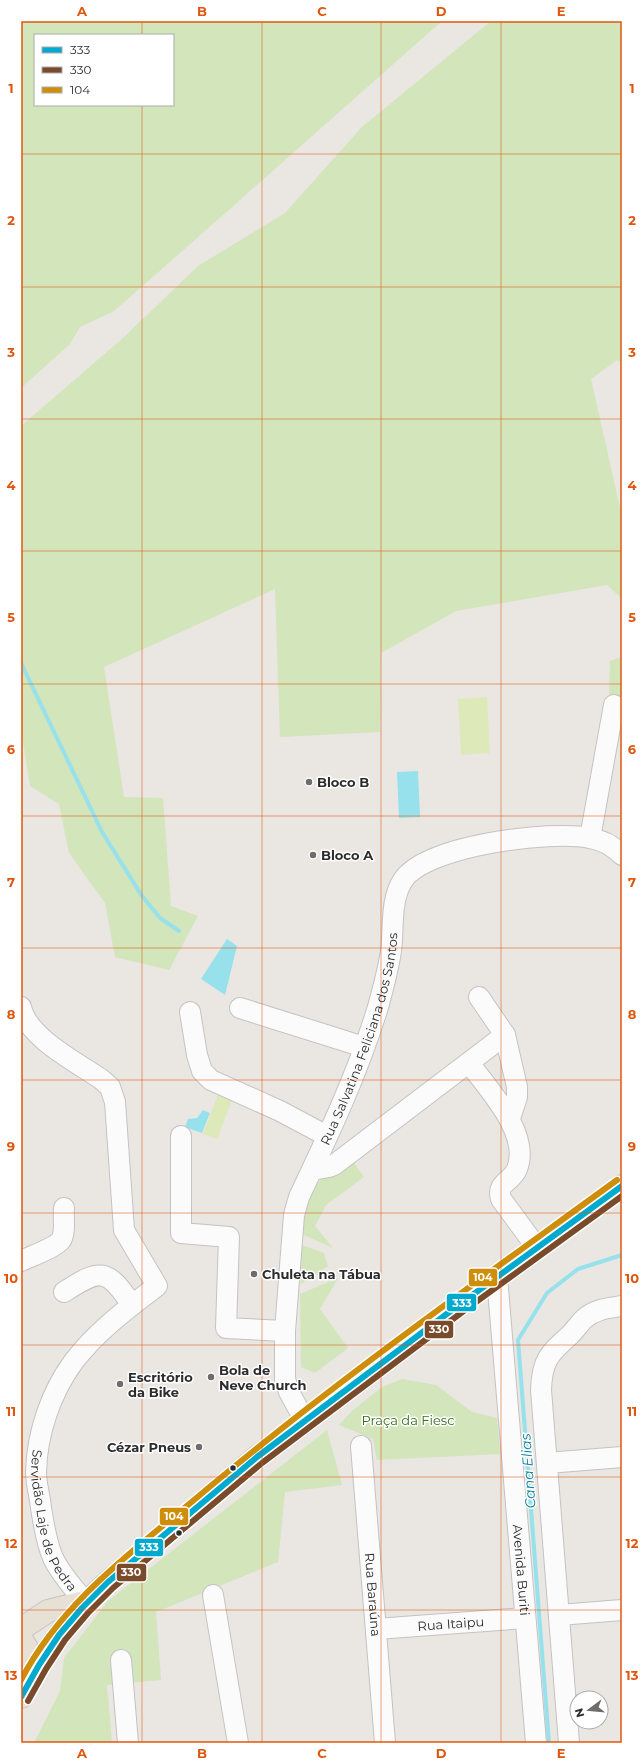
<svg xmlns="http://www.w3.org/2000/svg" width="643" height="1764" viewBox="0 0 643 1764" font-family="Montserrat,sans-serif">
<rect width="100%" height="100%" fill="#eae6e2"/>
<!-- green -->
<g fill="#d2e5bb" fill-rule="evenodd">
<path d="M21 21H442L188 246 114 311 80 327 70 344 21 388ZM35 35H173V105H35Z"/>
<path d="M491 21H622V363L617 360 591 379 622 517V602L619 596 607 585 456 611 381 653 380 732 280 737 275 589 104 667 124 797 163 798 171 906 198 916 169 970 115 957 105 903 69 853 59 804 30 786 21 729V426L123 338 198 266 285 213 362 127Z"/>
<path d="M622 657V702L609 700 610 661Z"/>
<path d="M349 1156 364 1177 326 1205 315 1226 333 1248 302 1234C304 1193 316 1180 349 1156Z"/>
<path d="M302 1245 324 1253 328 1266 301 1284Z"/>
<path d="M338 1278 320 1309 348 1348 315 1373 301 1367 300 1294Z"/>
<path d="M402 1379 436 1385 472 1412 497 1418 500 1454 377 1460 373 1439 339 1425 352 1411 382 1387Z"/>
<path d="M327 1430 342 1485 285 1492 278 1562 156 1612 161 1680 107 1685 112 1743H34L60 1691 64 1658 108 1601Z"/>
</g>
<!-- pitch -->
<g fill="#dde9b9">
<path d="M487 697 490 753 461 755 458 699Z"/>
<path d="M218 1095 232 1100 217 1139 203 1134Z"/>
</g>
<!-- water -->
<g fill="#96e1ec">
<path d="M418 771 420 817 399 818 397 772Z"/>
<path d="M227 939 237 946 225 995 201 979Z"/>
<path d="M203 1110 210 1113 202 1133 185 1127 188 1119 197 1118Z"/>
</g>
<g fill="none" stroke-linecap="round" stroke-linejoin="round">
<!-- stream -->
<g stroke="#96e1ec" stroke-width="4">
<path d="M21 663 102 832 142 896 160 918 179 931"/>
<path d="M549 1743 518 1340 547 1293 578 1269 622 1255"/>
</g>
<!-- minor casing -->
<g stroke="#c4c3c3" stroke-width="22">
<g id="minor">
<path d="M590 838 614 705"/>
<path d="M479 997 505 1035 517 1087V1097L510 1118"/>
<path id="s1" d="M21 1007C27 1037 76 1062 101 1079L110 1087 115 1102 124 1230 157 1286C127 1309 97 1331 74 1361 51 1392 37 1433 36 1472 36 1484 40 1496 41 1508 44 1525 46 1542 53 1558 61 1575 74 1588 85 1602"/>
<path d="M240 1008 364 1047"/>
<path d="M190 1012 197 1055 202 1071 211 1080 280 1111 327 1136"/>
<path d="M469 1063C489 1090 531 1134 517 1169 512 1182 496 1182 501 1199L537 1248"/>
<path d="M181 1136V1233L229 1237 226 1328 285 1331"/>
<path d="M312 1170 329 1167 334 1165 505 1035"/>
<path d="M21 1261C31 1256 55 1248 61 1240 66 1232 63 1217 64 1208"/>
<path id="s2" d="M497 1277 536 1743"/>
<path d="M64 1292C101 1268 107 1268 132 1305"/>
<path id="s3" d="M305 1421 289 1392 285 1379V1331L294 1215 299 1197C328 1136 358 1073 378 1007 383 989 388 970 391 951 394 928 390 900 403 880 427 845 551 830 590 838 603 840 613 846 622 855"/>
<path id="s4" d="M361 1446 385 1743"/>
<path d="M547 1463 622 1457"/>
<path d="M213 1595 238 1743"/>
<path d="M559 1615 622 1610"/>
<path id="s5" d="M376 1629 525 1618"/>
<path d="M121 1660 128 1743"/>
<path d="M569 1743 541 1390C542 1360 549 1354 570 1335 575 1330 579 1324 584 1319 595 1309 609 1308 622 1306"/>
</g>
</g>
<!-- major casing -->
<g stroke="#c6c4c2" stroke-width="24">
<g id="major">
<path d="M21 1629 48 1611 85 1602"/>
<path d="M21 1638 31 1655 35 1669"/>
<path d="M21 1697C43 1652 71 1615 108 1582L257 1457 460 1304 622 1186"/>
</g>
</g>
<!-- minor -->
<use href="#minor" stroke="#fcfbfb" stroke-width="20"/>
<!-- major -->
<use href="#major" stroke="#e7e0d4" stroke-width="22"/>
<!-- bus-1 casing -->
<g stroke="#fff" stroke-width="9">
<path id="bus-1" d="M21 1697 39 1665 59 1635 82 1608 108 1582 257 1457 460 1304 622 1186"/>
</g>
<!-- bus-2 casing -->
<g stroke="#fff" stroke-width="9">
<path id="bus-2" d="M28 1701 46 1669 65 1640 88 1613 113 1588 262 1463 465 1310 622 1196"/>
</g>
<!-- bus-3 casing -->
<g stroke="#fff" stroke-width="9">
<path id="bus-3" d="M21 1680C61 1604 129 1554 194 1500 329 1386 474 1284 617 1180"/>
</g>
<!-- bus-1 -->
<use href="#bus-1" stroke="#00a9ce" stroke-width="6"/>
<!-- bus-2 -->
<use href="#bus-2" stroke="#7a4b2a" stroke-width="6"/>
<!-- bus-3 -->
<use href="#bus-3" stroke="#ce8e09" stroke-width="6"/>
</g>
<!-- grid -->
<path fill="none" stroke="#df570e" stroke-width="1" stroke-opacity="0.55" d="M142 21V35M262 21V1743M381 21V1743M501 21V1743M142 105V1743M21 154H622M21 287H622M21 419H622M21 551H622M21 684H622M21 816H622M21 948H622M21 1080H622M21 1213H622M21 1345H622M21 1477H622M21 1610H622"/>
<!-- markers -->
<g fill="#6e6d6c" stroke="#fff" stroke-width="1.5">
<circle cx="309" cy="782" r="4"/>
<circle cx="313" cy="855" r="4"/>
<circle cx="254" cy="1274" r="4"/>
<circle cx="211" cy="1377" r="4"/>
<circle cx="120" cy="1384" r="4"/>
<circle cx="199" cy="1447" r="4"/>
</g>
<g fill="#2c2c2c" stroke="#fff" stroke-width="1.5">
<circle cx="233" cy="1468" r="3.5"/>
<circle cx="179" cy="1533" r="3.5"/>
</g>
<g text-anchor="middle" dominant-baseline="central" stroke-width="3" stroke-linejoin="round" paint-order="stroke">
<!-- poi labels -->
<g font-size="13" font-weight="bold" fill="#2c2c2c" stroke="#fff" text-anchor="start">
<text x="317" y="782">Bloco B</text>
<text x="321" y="855">Bloco A</text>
<text x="262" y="1274">Chuleta na Tábua</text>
<text x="219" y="1370">Bola de<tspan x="219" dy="15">Neve Church</tspan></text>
<text x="128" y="1377">Escritório<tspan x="128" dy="15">da Bike</tspan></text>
<text x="191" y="1447" text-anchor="end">Cézar Pneus</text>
</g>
<!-- street labels -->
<g font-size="13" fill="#2c2c2c" stroke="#fff">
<text stroke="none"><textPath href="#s3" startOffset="400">Rua Salvatina Feliciana dos Santos</textPath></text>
<text stroke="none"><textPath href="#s1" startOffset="614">Servidão Laje de Pedra</textPath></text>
<text stroke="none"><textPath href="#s2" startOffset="294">Avenida Buriti</textPath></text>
<text stroke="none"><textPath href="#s4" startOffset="149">Rua Baraúna</textPath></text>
<text stroke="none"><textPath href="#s5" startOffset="75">Rua Itaipu</textPath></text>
</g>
<!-- park labels -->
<g font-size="13" fill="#356c1a" stroke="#fff">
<text x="408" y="1420">Praça da Fiesc</text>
</g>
<!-- water labels -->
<g font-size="14" font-style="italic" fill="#0c80a1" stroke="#fff">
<text transform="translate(528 1471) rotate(-94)">Cana Elias</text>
</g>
</g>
<g stroke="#fff" stroke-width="1.5">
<rect x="468" y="1268" width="30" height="19" rx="4" fill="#ce8e09"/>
<rect x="446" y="1293" width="31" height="19" rx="4" fill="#00a9ce"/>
<rect x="424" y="1320" width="30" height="19" rx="4" fill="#7a4b2a"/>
<rect x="159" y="1507" width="30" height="19" rx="4" fill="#ce8e09"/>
<rect x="134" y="1538" width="30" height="19" rx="4" fill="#00a9ce"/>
<rect x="116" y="1563" width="31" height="19" rx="4" fill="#7a4b2a"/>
</g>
<g font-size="11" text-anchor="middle" font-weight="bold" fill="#fff">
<text x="483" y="1281">104</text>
<text x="462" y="1307">333</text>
<text x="439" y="1333">330</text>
<text x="174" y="1520">104</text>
<text x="149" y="1551">333</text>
<text x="131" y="1576">330</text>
</g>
<!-- border -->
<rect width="643" height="1764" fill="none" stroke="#ffffff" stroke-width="44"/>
<!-- legend -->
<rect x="34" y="34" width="140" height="72" fill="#ffffff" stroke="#ababab"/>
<rect x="42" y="47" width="20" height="6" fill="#00a9ce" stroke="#ababab"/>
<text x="70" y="54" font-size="12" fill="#2c2c2c">333</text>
<rect x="42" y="67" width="20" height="6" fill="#7a4b2a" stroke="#ababab"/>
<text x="70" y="74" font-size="12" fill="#2c2c2c">330</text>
<rect x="42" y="87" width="20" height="6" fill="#ce8e09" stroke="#ababab"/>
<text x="70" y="94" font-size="12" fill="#2c2c2c">104</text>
<!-- north arrow -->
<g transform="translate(589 1710) rotate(254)"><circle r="19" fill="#ffffff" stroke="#ababab"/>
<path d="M0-3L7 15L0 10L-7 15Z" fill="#6e6d6c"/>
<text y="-6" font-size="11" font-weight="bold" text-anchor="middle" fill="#2c2c2c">N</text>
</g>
<rect x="22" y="22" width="599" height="1720" fill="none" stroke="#df570e" stroke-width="1.5"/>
<g font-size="13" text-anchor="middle" font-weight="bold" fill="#df570e">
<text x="82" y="16">A</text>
<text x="202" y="16">B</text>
<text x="322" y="16">C</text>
<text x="441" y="16">D</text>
<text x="561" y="16">E</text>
<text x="11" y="93">1</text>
<text x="632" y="93">1</text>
<text x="11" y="225">2</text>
<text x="632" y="225">2</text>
<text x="11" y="357">3</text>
<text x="632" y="357">3</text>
<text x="11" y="490">4</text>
<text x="632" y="490">4</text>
<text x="11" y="622">5</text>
<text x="632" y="622">5</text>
<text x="11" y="754">6</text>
<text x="632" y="754">6</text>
<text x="11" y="887">7</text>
<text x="632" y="887">7</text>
<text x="11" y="1019">8</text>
<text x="632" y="1019">8</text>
<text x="11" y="1151">9</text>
<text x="632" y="1151">9</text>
<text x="11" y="1283">10</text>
<text x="632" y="1283">10</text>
<text x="11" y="1416">11</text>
<text x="632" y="1416">11</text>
<text x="11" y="1548">12</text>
<text x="632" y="1548">12</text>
<text x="11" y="1680">13</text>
<text x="632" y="1680">13</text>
<text x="82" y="1758">A</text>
<text x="202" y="1758">B</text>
<text x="322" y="1758">C</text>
<text x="441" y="1758">D</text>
<text x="561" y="1758">E</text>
</g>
</svg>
